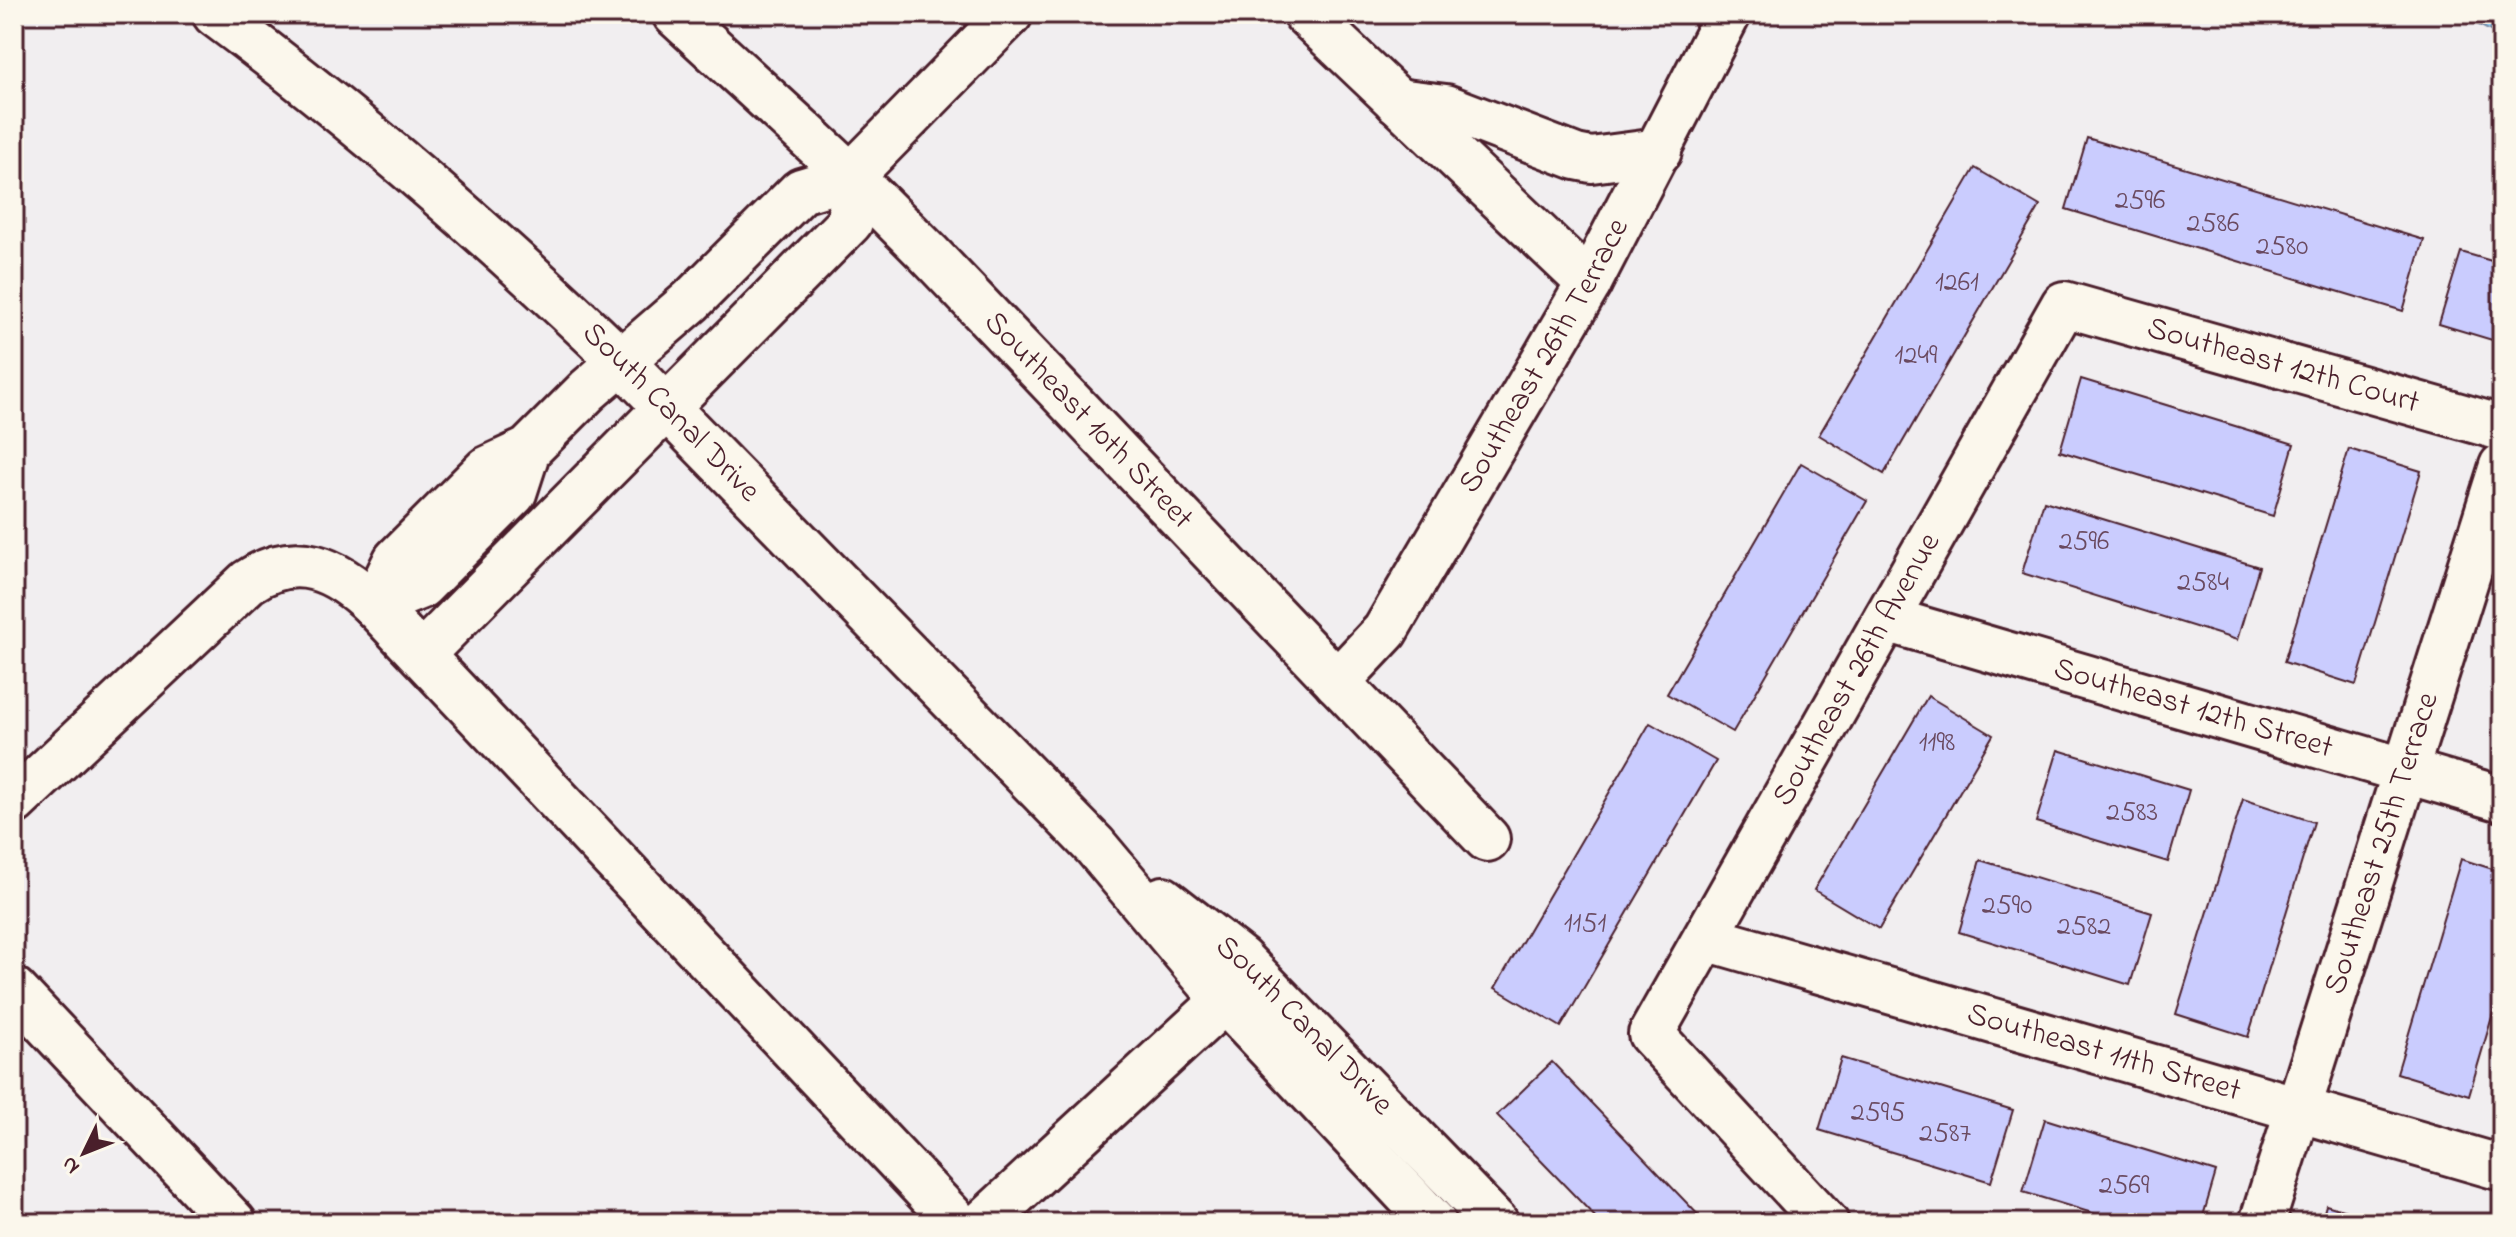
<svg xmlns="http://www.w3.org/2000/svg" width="2516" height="1237" viewBox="0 0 2516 1237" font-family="'Indie Flower',sans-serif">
<rect width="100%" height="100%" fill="#f1eef0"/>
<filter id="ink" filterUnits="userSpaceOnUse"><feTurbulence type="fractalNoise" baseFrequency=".0125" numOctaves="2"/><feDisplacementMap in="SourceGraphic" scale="16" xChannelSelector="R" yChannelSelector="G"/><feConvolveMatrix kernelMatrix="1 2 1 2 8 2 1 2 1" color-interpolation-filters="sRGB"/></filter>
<g filter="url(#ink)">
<!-- water -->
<path fill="#97d5f8" stroke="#788ca6" stroke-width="2" d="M2458 14H2502V37Z"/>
<!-- building -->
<g fill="#caccfe" stroke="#4a1f2b" stroke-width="2">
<path d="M2087 138 2424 240 2403 311 2066 209Z"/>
<path d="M1975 168 2040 206 1884 474 1819 435Z"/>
<path d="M2461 252 2502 264V343L2439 324Z"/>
<path d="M2081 379 2294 444 2273 516 2060 451Z"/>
<path d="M2349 449 2421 471 2356 685 2284 662Z"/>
<path d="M1801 463 1867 501 1733 732 1667 694Z"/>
<path d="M2044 501 2259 567 2237 640 2022 573Z"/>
<path d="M1928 696 1993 735 1879 929 1814 890Z"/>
<path d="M1650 723 1716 761 1561 1027 1495 988Z"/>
<path d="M2058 750 2189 790 2168 862 2036 822Z"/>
<path d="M2243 799 2314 822 2248 1037 2176 1014Z"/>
<path d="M2461 859 2502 872V983L2469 1095 2397 1073Z"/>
<path d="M1980 860 2152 913 2130 985 1959 932Z"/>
<path d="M1841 1058 2013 1110 1991 1182 1819 1130Z"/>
<path d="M1552 1062 1706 1223H1601L1497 1115Z"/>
<path d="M2045 1119 2216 1172 2201 1223H2125L2023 1192Z"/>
<path d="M2326 1205 2386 1223H2321Z"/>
</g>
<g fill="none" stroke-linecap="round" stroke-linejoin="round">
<!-- minor casing -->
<g stroke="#4a1f2b" stroke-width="50">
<g id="minor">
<path id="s1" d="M675 14 851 176 928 253 1487 839"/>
<path d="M1306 14 1589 283"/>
<path d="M1397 101 1446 107 1576 157 1591 160 1659 151"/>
<path d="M374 605 396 560 487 469 528 450 588 390 691 301 801 191 851 176 1010 14"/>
<path d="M374 605 421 586 514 493 528 450"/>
<path id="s2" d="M1886 619 2502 799"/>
<path d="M422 654 850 222 851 176"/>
<path id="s3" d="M1337 682 1385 631 1589 283 1728 14"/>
<path d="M14 802 248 582C296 549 336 569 374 605L957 1223"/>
<path id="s4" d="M1706 938 2502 1168"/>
<path d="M14 990 234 1223"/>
<path d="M983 1223 1252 975"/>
<path id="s5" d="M1826 1223 1651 1034 2064 304 2502 428"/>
<path id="s6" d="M2262 1223 2502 466"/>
</g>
</g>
<!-- tertiary casing -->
<g stroke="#4a1f2b" stroke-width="50">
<g id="tertiary">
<path id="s7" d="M215 14C358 120 493 238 621 361L1095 846 1225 1001 1434 1223"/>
<path id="s8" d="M1163 899 1240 959 1496 1223"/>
</g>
</g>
<!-- minor -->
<use href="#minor" stroke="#fbf7ec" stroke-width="44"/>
<!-- tertiary -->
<use href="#tertiary" stroke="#fbf7ec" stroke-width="44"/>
</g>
</g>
<g text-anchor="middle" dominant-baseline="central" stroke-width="7" stroke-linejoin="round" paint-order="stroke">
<!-- number labels -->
<g font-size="28" fill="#6a4a60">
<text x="2140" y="201">2596</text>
<text x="2213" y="224">2586</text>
<text x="2282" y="247">2580</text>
<text x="1957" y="283">1261</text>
<text x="1916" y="356">1249</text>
<text x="2084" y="542">2596</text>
<text x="2203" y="583">2584</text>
<text x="1937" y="743">1198</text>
<text x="2132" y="813">2583</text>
<text x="2007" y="906">2590</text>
<text x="1585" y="924">1151</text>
<text x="2084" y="927">2582</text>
<text x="1878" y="1113">2595</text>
<text x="1945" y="1134">2587</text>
<text x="2124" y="1186">2569</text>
</g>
<!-- street labels -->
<g font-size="32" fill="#4a1f2b" stroke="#fbf7ec">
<text stroke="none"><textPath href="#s3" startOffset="388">Southeast 26th Terrace</textPath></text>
<text stroke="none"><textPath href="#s5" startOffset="1324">Southeast 12th Court</textPath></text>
<text stroke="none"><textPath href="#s7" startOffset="606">South Canal Drive</textPath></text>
<text stroke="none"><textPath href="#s1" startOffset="580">Southeast 10th Street</textPath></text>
<text stroke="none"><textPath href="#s5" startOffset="676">Southeast 26th Avenue</textPath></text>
<text stroke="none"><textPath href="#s2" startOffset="320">Southeast 12th Street</textPath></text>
<text stroke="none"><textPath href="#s6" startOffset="398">Southeast 25th Terrace</textPath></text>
<text stroke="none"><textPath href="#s8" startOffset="190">South Canal Drive</textPath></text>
<text stroke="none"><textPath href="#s4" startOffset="414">Southeast 11th Street</textPath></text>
</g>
</g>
<!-- margin -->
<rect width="2516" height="1237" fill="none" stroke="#fbf7ec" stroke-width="48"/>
<rect x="24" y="24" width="2468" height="1189" fill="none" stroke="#4a1f2b" stroke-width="3" filter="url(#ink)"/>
<!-- north arrow -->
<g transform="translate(84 1153) rotate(227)" stroke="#fbf7ec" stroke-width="6" paint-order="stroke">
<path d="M0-6L14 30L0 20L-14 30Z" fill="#4a1f2b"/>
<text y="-12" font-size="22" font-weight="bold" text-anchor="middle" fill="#4a1f2b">N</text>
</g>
</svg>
